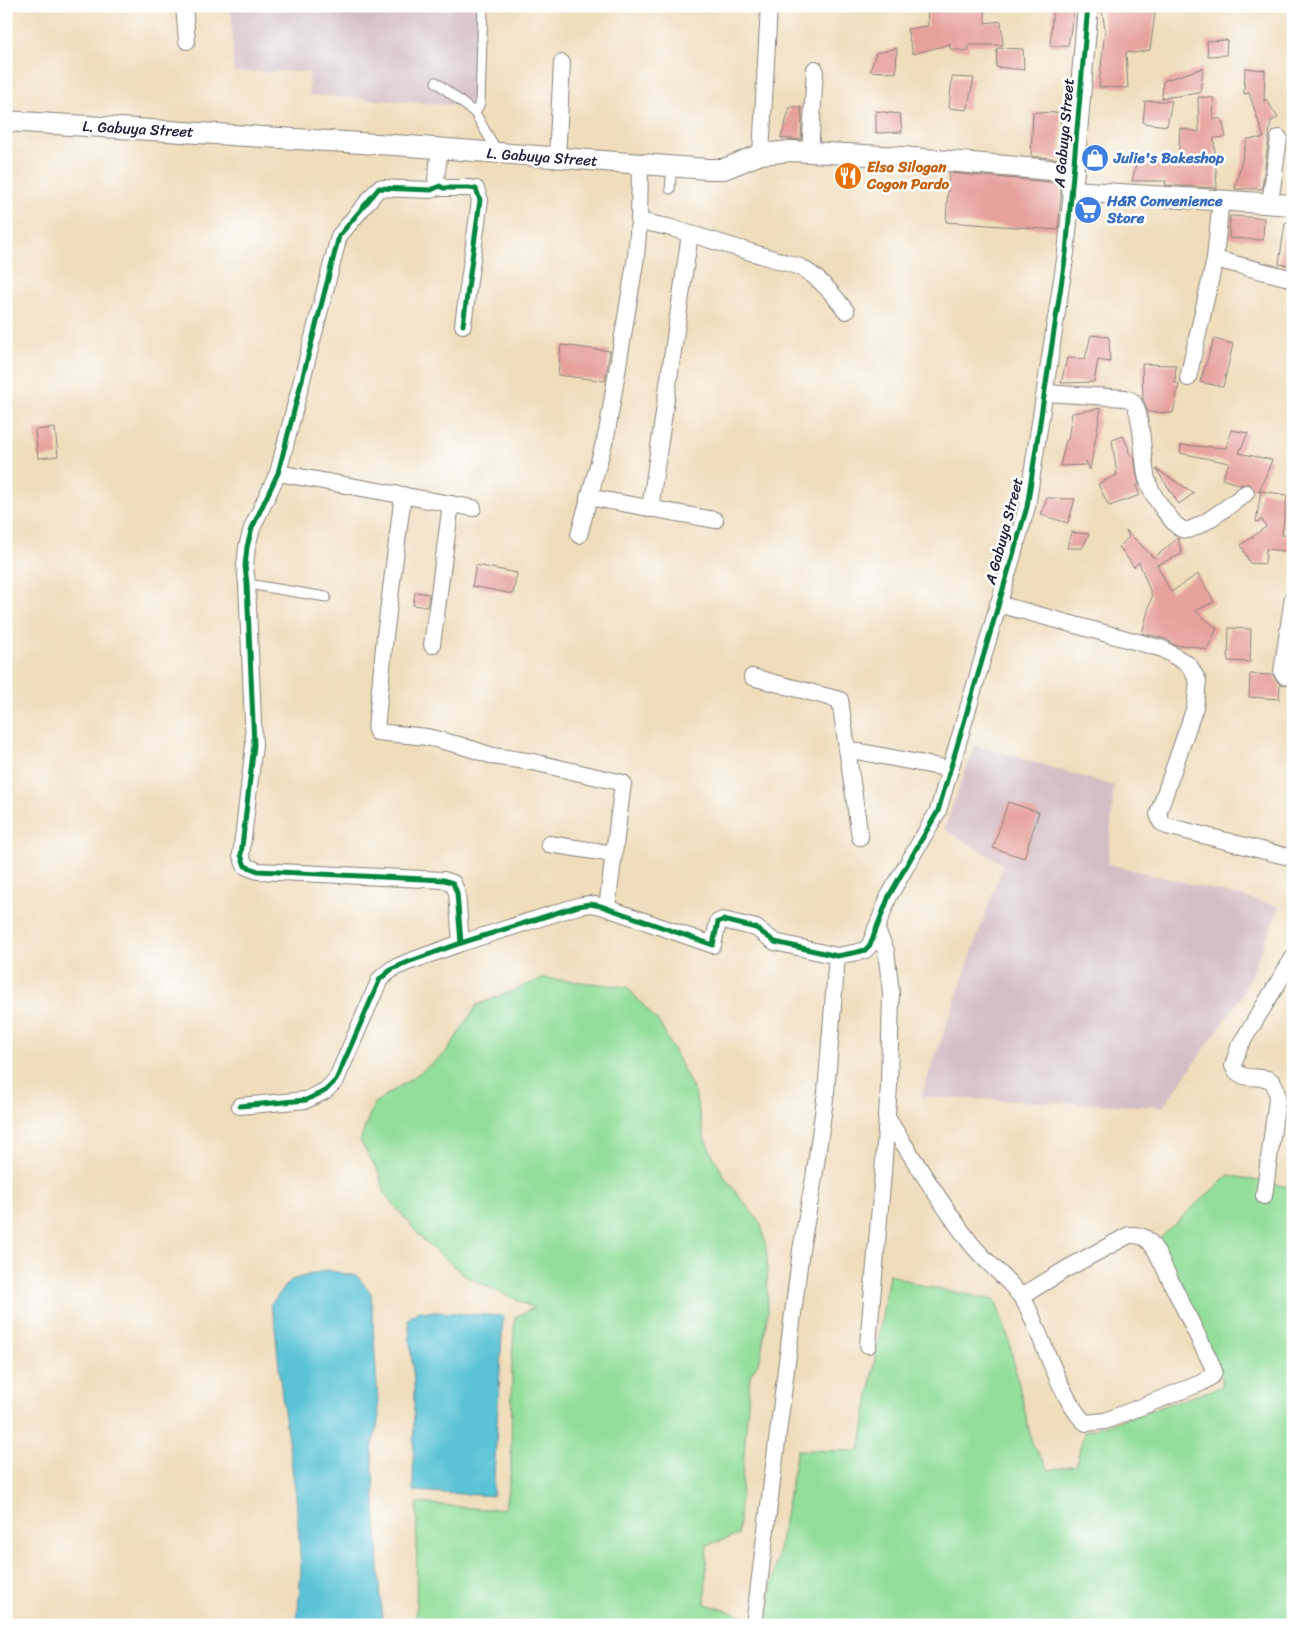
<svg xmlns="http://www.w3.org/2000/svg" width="1299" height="1631" viewBox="0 0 1299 1631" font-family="Sriracha,sans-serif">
<rect width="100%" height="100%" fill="#fff"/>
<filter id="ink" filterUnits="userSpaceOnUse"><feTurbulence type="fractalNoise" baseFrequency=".02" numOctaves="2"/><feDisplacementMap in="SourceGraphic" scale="10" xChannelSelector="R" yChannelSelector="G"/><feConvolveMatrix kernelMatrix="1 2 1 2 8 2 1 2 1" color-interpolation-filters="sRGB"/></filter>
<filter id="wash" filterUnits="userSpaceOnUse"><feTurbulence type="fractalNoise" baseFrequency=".0096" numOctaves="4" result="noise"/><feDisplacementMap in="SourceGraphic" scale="20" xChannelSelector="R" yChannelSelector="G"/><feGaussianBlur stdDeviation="1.12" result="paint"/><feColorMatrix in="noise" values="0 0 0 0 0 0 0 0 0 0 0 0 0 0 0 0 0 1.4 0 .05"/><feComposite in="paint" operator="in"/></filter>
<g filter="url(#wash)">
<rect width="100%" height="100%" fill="#efddbb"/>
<!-- industrial -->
<g fill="#d2bec5">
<path d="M231 6H479L476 105H453L309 95V72H234Z"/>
<path d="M975 745 1114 786 1108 864 1280 906 1241 997 1163 1107 921 1097 1003 864 944 829Z"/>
</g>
<!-- green -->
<g fill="#92de9a" stroke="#5a806a">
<path d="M544 978 627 987 660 1024 695 1093 705 1140 725 1178 761 1224 767 1254 768 1312 760 1360 750 1375 738 1535 707 1545 705 1604 749 1617V1625H416L417 1503 485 1509 505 1508 511 1470 512 1360 515 1317 534 1308 465 1276 423 1240 385 1194 379 1173 360 1141 374 1103 414 1077 446 1053 477 1005Z"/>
<path d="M1229 1175 1293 1188V1625H765L797 1450 860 1451 889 1274 923 1286 995 1300 1008 1336 1032 1443 1049 1470 1076 1465 1084 1432 1221 1387 1222 1378 1155 1243 1195 1205Z"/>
</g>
<!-- water -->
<g fill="#5ac3d6" stroke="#3e7288">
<path d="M326 1270 357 1276 371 1293 379 1416 372 1451 381 1603 384 1625H297L301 1569 296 1496 282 1397 274 1317 270 1305 291 1280Z"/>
<path d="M418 1311 503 1316 493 1496 413 1491 414 1383 408 1319Z"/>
</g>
<g id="blocks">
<!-- building -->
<g fill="#e7a29c">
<path d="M927 6H985V23L1001 21 1003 45H969L968 51 950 49V44L913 54 907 29 928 26Z"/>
<path d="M1053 6H1071V11H1074L1068 46H1050Z"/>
<path d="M1101 6H1156L1150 50 1134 53 1126 52 1128 88 1099 87 1105 29Z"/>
<path d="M1227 40 1226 55 1208 56 1207 41Z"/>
<path d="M897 48 896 73 870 71 876 53Z"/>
<path d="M997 48 1023 49 1024 70 996 67Z"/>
<path d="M1203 68 1200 93 1162 98 1163 81Z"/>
<path d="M1245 68 1265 70 1264 102 1266 99 1278 118 1271 121 1262 189H1235L1247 139 1264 138 1249 93 1244 94Z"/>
<path d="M952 77 974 78 967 110 949 108Z"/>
<path d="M1198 97 1214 98 1213 119H1222L1226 137 1214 138 1217 188 1165 185 1166 181H1132L1137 160 1178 165 1180 128 1199 132Z"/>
<path d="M1145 101H1172L1167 126 1143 123Z"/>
<path d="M790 107H801L802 118 801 140 781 138Z"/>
<path d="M876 111 900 114 902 132 876 133Z"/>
<path d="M1033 112 1061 113 1060 159 1031 156Z"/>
<path d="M949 173 1061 183V196L1058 230 946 222Z"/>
<path d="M1230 216 1264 218 1263 240 1229 238Z"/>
<path d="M1285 223 1293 224V266L1279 264Z"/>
<path d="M1091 335 1109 337 1110 362 1098 360 1094 382 1061 383 1067 358 1085 359Z"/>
<path d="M1214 339 1233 344 1223 387 1200 382Z"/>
<path d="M561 345 610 351 605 381 558 375Z"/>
<path d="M1142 364 1176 365 1175 383 1179 384 1173 413 1148 412 1143 399Z"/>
<path d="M1101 408 1090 470 1086 461 1085 465 1060 466 1066 440H1068L1072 413Z"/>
<path d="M55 428 58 456 38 458 35 430Z"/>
<path d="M1231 430 1248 433 1239 453 1272 460 1259 492 1255 490 1249 484 1240 485 1222 479 1229 463 1180 453 1181 445 1226 448Z"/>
<path d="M1123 436 1129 449 1128 451 1134 458 1139 485 1136 486 1140 495 1109 506 1098 484 1117 475 1112 440Z"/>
<path d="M1156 469 1194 493 1179 504Z"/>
<path d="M1261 491 1287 495 1282 535 1293 536V552L1266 549 1265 564 1250 563 1241 545 1266 527 1262 520 1256 522Z"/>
<path d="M1047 498 1075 499 1068 523 1041 515Z"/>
<path d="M1126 530 1154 558 1178 538 1182 554 1157 565 1171 592 1198 574 1214 602 1195 611 1217 628 1207 650 1192 646 1175 645 1166 639 1142 633 1152 596 1139 562 1134 567 1119 547 1129 537Z"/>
<path d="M1071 532 1089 534 1082 548H1067Z"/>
<path d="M476 565 517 573 513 594 472 586Z"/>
<path d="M415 592 429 594 427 607 413 605Z"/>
<path d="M1229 628 1251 629 1250 662 1228 661Z"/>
<path d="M1250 674 1273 675 1280 685 1279 699 1249 697Z"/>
<path d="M1008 802 1039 812 1024 858 993 848Z"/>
</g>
</g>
</g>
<g filter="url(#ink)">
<use href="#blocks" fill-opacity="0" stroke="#88807b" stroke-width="1"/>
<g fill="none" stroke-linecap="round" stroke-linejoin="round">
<!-- service casing -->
<g stroke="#88807b" stroke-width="11">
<g id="service">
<path d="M436 82 475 113 497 151"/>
<path d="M475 113 480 103 483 6"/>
<path d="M670 189 672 166"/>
<path d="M247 584 326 597"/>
</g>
</g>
<!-- minor casing -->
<g stroke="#88807b" stroke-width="18">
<g id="minor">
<path d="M184 6 187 41"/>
<path d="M810 153 815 69"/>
<path d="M761 154 769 6"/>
<path d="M557 158 562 63"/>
<path d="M440 186 436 179 440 149"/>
<path d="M1221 199 1215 259 1293 279"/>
<path d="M1270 203 1279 138"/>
<path d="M639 221 668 227 800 267C820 278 833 294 846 311"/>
<path d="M1188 378 1215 259"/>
<path d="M1045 393 1125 398C1127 399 1130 399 1132 401 1143 410 1142 462 1147 479 1151 493 1160 506 1170 518 1174 523 1180 531 1188 530 1202 527 1233 503 1246 493"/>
<path d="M278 473 473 508"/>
<path d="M403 495 385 636 376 730 377 732 427 737 459 745 493 756 533 762 623 783 607 908"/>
<path d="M588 497 715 520"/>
<path d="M650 509 690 234"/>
<path d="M579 535 607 432 636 257 639 221 640 164"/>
<path d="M1293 597 1282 672 1285 676H1293"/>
<path d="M998 604 1163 649 1189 665 1198 681 1195 707 1158 814 1161 822 1167 826 1293 858"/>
<path d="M432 645 451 504"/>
<path d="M752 677 840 700 860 837"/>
<path d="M846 749 950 769"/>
<path d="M549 844 614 854"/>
<path d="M461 943 457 893 453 883 444 880 258 871 245 866 241 855 254 745 247 584 245 566 247 547 252 528 278 473 339 236 379 188 431 190 440 186 443 188H469L476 189 480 200 463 325"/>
<path d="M240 1106 306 1100 325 1091 336 1080 380 979 392 969 408 962 461 943 578 906 590 904 601 906 713 945 718 922 723 920 756 928 775 942 837 956 858 952 865 950 870 945 889 896 938 811 1027 507 1066 253 1072 191"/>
<path d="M886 1116C913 1158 939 1201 969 1241 987 1265 1012 1280 1027 1306 1040 1333 1065 1408 1086 1423L1105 1421 1201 1383 1212 1376 1214 1371 1211 1363 1156 1251C1149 1239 1143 1234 1129 1235L1068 1268 1022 1296"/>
<path d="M1264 1196 1277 1099C1277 1061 1245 1091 1233 1066L1239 1047 1293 958"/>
<path d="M868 1345 883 1173 889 1086 891 992 886 951 876 928"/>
<path d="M754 1625 801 1250 814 1178 826 1092 837 956"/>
</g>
</g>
<!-- tertiary casing -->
<g stroke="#88807b" stroke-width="22">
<g id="tertiary">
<path d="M1088 6 1072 191 1293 205"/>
<path d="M6 121 409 146 707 169H724L761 154 791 151 902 157 1074 172"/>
</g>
</g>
<!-- service -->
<use href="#service" stroke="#fff" stroke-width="9"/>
<!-- minor -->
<use href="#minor" stroke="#fff" stroke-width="16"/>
<!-- tertiary -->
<use href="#tertiary" stroke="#fff" stroke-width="20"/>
<!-- cycleway casing -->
<g stroke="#fff" stroke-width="8">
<g id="cycleway">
<path d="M461 943 457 893 453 883 444 880 258 871 245 866 241 855 254 745 247 584 245 566 247 547 252 528 278 473 339 236 379 188 431 190 440 186 443 188H469L476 189 480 200 463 325"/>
<path d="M240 1106 306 1100 325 1091 336 1080 380 979 392 969 408 962 461 943 578 906 590 904 601 906 713 945 718 922 723 920 756 928 775 942 837 956 858 952 865 950 870 945 889 896 938 811 1027 507 1066 253 1088 6"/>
</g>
</g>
<!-- cycleway -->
<use href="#cycleway" stroke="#00873e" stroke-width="5"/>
</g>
</g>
<!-- icons -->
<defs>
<g id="shop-disc" transform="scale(1.4375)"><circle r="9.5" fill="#3f7fe0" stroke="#fff"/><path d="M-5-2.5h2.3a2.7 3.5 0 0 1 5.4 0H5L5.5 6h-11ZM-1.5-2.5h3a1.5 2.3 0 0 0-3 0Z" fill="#fff"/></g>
<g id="restaurant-disc" transform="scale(1.4375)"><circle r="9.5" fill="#e8710a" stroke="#fff"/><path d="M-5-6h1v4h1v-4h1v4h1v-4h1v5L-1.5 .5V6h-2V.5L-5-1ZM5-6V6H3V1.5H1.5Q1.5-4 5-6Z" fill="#fff"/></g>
<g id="supermarket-disc" transform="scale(1.4375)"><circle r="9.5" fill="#3f7fe0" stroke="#fff"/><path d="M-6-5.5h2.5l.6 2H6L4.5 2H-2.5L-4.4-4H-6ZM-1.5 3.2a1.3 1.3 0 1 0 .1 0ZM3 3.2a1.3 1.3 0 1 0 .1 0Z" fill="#fff"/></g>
</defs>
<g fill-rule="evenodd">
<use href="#shop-disc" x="1095" y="158"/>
<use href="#restaurant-disc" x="848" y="176"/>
<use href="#supermarket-disc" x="1088" y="210"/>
</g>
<g text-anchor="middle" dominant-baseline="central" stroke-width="5" stroke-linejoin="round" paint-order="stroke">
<!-- street labels -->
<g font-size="15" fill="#22223b" stroke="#fff">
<text transform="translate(138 129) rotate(3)">L. Gabuya Street</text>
<text transform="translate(1064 133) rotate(-85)">A Gabuya Street</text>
<text transform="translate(542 157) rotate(4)">L. Gabuya Street</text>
<text transform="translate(1004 531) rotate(-75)">A Gabuya Street</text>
</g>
<!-- shop labels -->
<g font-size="15" font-weight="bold" fill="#366cbe" stroke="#fff" text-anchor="start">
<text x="1114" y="158">Julie's Bakeshop</text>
<text x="1107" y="201">H&amp;R Convenience<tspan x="1107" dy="17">Store</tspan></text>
</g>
<!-- food labels -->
<g font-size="15" font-weight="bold" fill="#c56008" stroke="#fff" text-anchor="start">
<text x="867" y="167">Elsa Silogan<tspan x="867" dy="17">Cogon Pardo</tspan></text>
</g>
</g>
<!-- margin -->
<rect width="1299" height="1631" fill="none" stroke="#fff" stroke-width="25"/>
</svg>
